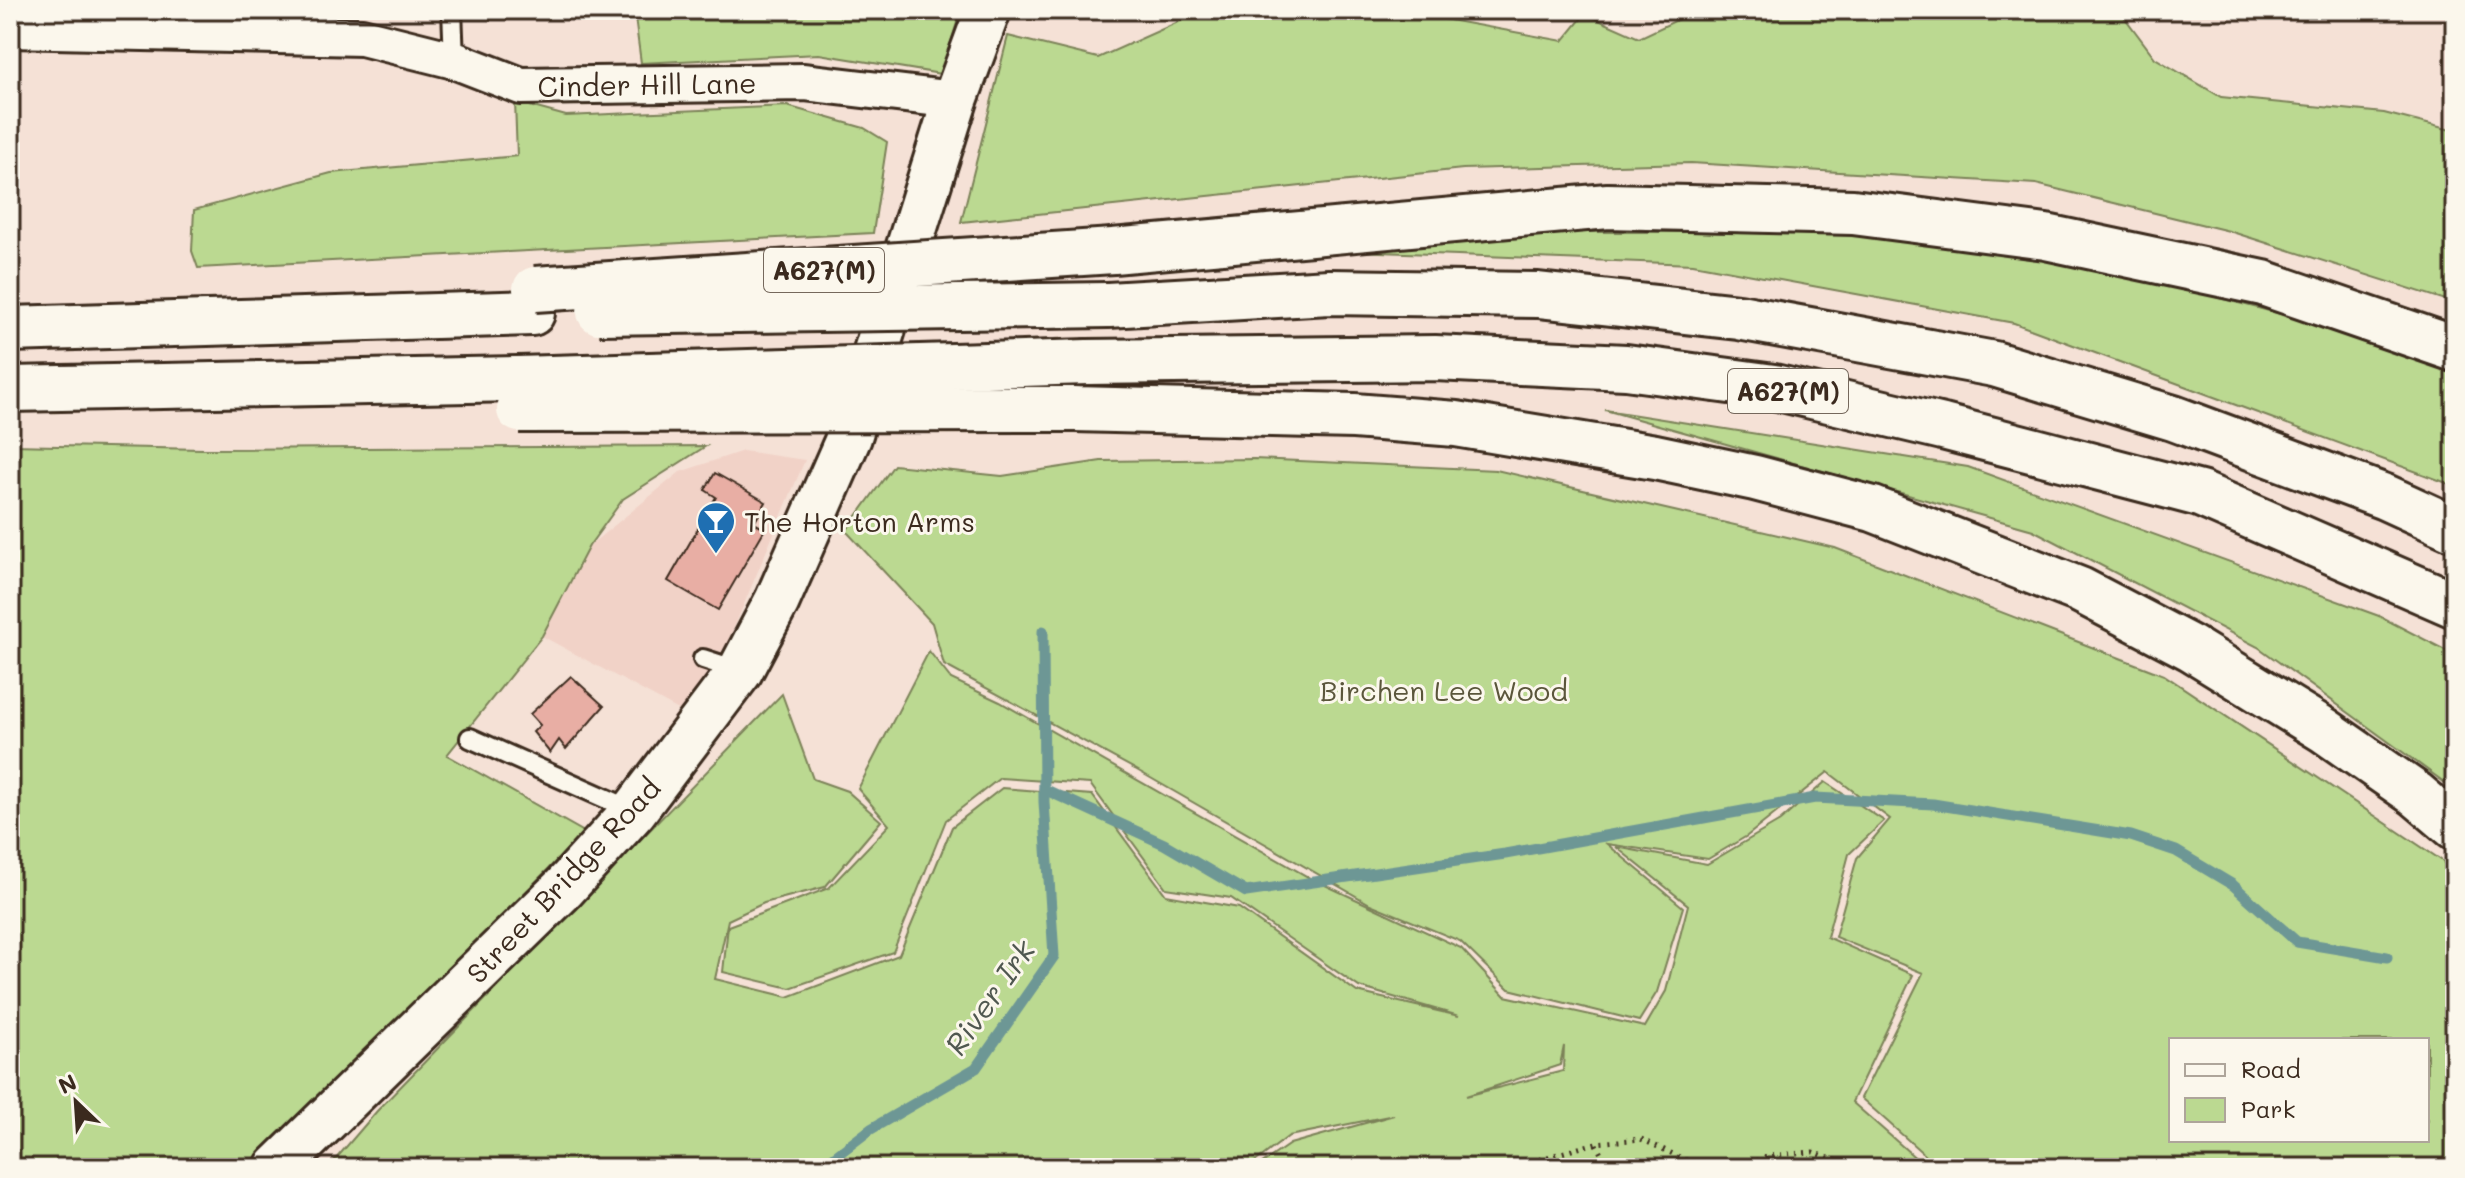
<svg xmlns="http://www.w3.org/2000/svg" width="2465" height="1178" viewBox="0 0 2465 1178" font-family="Mali,sans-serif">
<rect width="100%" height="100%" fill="#f5e1d6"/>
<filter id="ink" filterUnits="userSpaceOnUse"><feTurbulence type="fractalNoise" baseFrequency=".0125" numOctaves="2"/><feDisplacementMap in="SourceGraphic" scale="16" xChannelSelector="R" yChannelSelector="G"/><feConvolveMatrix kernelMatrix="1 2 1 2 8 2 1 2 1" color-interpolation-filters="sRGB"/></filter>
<g filter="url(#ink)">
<!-- built -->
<path fill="#f1d2c7" d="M743 451 805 460 725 649 686 714 542 636 589 546 680 472Z"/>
<!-- green -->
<g fill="#bbd991" stroke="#7b8258" stroke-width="2" fill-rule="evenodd">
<path d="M634 10H961L941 74 819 54 641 63Z"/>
<path d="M1205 10H1395L1563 41 1585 14 1639 38 1698 10H2119L2155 58 2221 97 2384 113 2455 131V303L2229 231 2036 184 1691 163 1463 169 961 222 1008 36 1098 58Z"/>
<path d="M515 102 566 116 787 106 864 128 887 142 873 233 198 268 192 251 194 210 331 173 517 156Z"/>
<path d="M1572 232H1874L2042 252 2415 349 2455 367V486L2014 323 1693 264 1328 250Z"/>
<path d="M1605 410 1968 467 2379 616 2455 655V790L2258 647 2033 530Z"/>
<path d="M10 445 203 449 706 446 623 499 589 546 542 636 447 755 584 832 369 1054 252 1168H10Z"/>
<path d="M1254 459 1496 470 1835 548 2164 675 2441 860 2455 874V1168H1952L1927 1157 1861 1098 1923 973 1835 937 1857 858 1890 819 1828 772 1747 836 1708 859 1607 844 1683 907 1657 992 1639 1021 1509 989 1460 941 1370 904 1135 769 944 665 932 623 846 531 894 465 1002 476 1101 461ZM2171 1040H2427V1140H2171Z"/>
<path d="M929 651 951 679 1000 702 1310 878 1461 948 1505 996 1645 1027 1666 991 1688 905 1616 847 1707 864 1780 821 1825 782 1884 821 1849 854 1827 937 1913 975 1852 1102 1927 1168H1255L1290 1144 1394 1115 1289 1136 1247 1168H328L377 1111 782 694 813 779 847 791 881 821 825 887 764 903 728 920 715 979 788 997 899 955 952 827 1002 788 1092 795 1166 895 1239 908 1357 992 1459 1016 1359 987 1231 898 1166 888 1090 784 1000 778 946 820 893 952 790 988 723 972 728 926 829 888 889 825 858 789ZM1564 1046 1563 1071 1466 1096 1560 1065Z"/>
</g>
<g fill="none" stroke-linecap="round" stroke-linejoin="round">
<!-- stream -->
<g stroke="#6d9795" stroke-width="11">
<path d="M1274 15 1276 10"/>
<path d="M1044 789 1164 844 1246 892 1505 854 1815 798 1933 804 2131 836 2176 851 2233 885 2297 942 2387 957"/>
<path d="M820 1168 871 1129 976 1068 1054 956 1044 802 1043 631"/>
</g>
</g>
<!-- building -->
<g fill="#e8aea4" stroke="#3b2a1e" stroke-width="2">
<path d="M715 473 766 502 754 523 765 529 718 610 668 581 716 497 705 490Z"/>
<path d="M571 676 604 706 566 749 559 740 550 753 533 732 540 725 530 714Z"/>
</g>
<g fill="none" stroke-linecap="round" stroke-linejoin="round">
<!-- service casing -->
<g stroke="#3b2a1e" stroke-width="24">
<g id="service">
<path d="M452 10 454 60"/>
<path d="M703 659 740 671"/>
<path d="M470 738 634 811"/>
</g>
</g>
<!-- minor casing -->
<g stroke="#3b2a1e" stroke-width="42">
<path id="minor" d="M10 29 362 37 454 60 521 86 804 82 955 100"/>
</g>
<!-- secondary casing -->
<g stroke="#3b2a1e" stroke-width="50">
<path id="secondary" d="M277 1168 564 888 634 811 740 671 777 601 849 437 955 100 988 10"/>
</g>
<!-- motorway casing -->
<g stroke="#3b2a1e" stroke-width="50">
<g id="motorway">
<path d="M1113 251 1608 206 1853 212 2046 237 2263 283 2455 349"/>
<path d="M1108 305 1329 292 1538 295 1739 317 1994 364 2173 418 2385 497 2455 529"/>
<path d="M10 329 532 313"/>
<path d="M1087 362 1435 358 1626 367 1774 387 1943 427 2200 494 2455 605"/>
<path d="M10 389 518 379"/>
<path d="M1075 409 1354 416 1456 424 1655 457 1755 478 1873 509 2080 590 2191 648 2324 730 2416 794 2455 827"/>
</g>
</g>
<!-- path -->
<g stroke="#3b2a1e" stroke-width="5" stroke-dasharray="2 6" stroke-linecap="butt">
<path d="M1596 1144 1608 1168"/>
<path d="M1509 1168 1596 1143 1641 1139 1703 1168"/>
<path d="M1743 1168 1767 1156 1813 1152 1856 1168"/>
</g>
<!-- service -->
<use href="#service" stroke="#fbf7ec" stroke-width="18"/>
<!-- minor -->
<use href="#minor" stroke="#fbf7ec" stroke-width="36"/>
<!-- secondary -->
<use href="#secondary" stroke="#fbf7ec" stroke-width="44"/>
<!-- motorway -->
<use href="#motorway" stroke="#fbf7ec" stroke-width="44"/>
<!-- motorway-bridge casing -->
<g stroke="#3b2a1e" stroke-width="50" stroke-linecap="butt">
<g id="motorway-bridge">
<path d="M535 289 1113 251"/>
<path d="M599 312 1108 305"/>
<path d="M518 379 1087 362"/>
<path d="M519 410 1075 409"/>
</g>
</g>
<!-- motorway-bridge -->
<use href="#motorway-bridge" stroke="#fbf7ec" stroke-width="44"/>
</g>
</g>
<!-- icons -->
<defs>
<g id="bar-pin" transform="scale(2)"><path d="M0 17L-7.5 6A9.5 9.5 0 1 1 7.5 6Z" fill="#1f6fb2" stroke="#fbf7ec"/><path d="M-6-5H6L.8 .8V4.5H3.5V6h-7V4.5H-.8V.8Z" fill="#fff"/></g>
</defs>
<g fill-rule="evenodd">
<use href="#bar-pin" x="716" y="521"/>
</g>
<g text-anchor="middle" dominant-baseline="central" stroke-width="6" stroke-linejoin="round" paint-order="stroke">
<!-- shield labels -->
<g fill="#fbf7ec" stroke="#75685c" stroke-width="2">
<rect x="764" y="248" width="120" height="44" rx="6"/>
<rect x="1728" y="369" width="120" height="44" rx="6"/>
</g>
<g font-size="26" font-weight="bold" fill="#3b2a1e">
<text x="824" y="270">A627(M)</text>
<text x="1788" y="391">A627(M)</text>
</g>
<!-- street labels -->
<g font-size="28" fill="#3b2a1e" stroke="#fbf7ec">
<text transform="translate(647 84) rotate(-1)">Cinder Hill Lane</text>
<text transform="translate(563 880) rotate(-47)">Street Bridge Road</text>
</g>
<!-- poi labels -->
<g font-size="28" fill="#3b2a1e" stroke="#fbf7ec" text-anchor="start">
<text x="744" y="521">The Horton Arms</text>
</g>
<!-- park labels -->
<g font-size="28" fill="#5b563b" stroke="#fbf7ec">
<text x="1444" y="690">Birchen Lee Wood</text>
</g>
<!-- water labels -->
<g font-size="30" font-style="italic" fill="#505850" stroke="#fbf7ec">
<text transform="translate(989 997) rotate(-55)">River Irk</text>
</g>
</g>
<!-- margin -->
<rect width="2465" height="1178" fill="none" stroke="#fbf7ec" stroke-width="40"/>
<rect x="20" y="20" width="2425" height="1138" fill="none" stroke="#3b2a1e" stroke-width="3" filter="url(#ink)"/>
<!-- legend -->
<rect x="2169" y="1038" width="260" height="104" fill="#fbf7ec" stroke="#aea59a" stroke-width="2"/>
<rect x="2185" y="1064" width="40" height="12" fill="#fbf7ec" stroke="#aea59a" stroke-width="2"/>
<text x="2241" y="1078" font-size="24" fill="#3b2a1e">Road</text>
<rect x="2185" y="1098" width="40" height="24" fill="#bbd991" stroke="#aea59a" stroke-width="2"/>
<text x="2241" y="1118" font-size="24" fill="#3b2a1e">Park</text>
<!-- north arrow -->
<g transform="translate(76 1102) rotate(335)" stroke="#fbf7ec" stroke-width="6" paint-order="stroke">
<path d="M0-6L14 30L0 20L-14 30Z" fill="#3b2a1e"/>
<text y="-12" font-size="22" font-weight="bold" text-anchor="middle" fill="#3b2a1e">N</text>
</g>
</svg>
